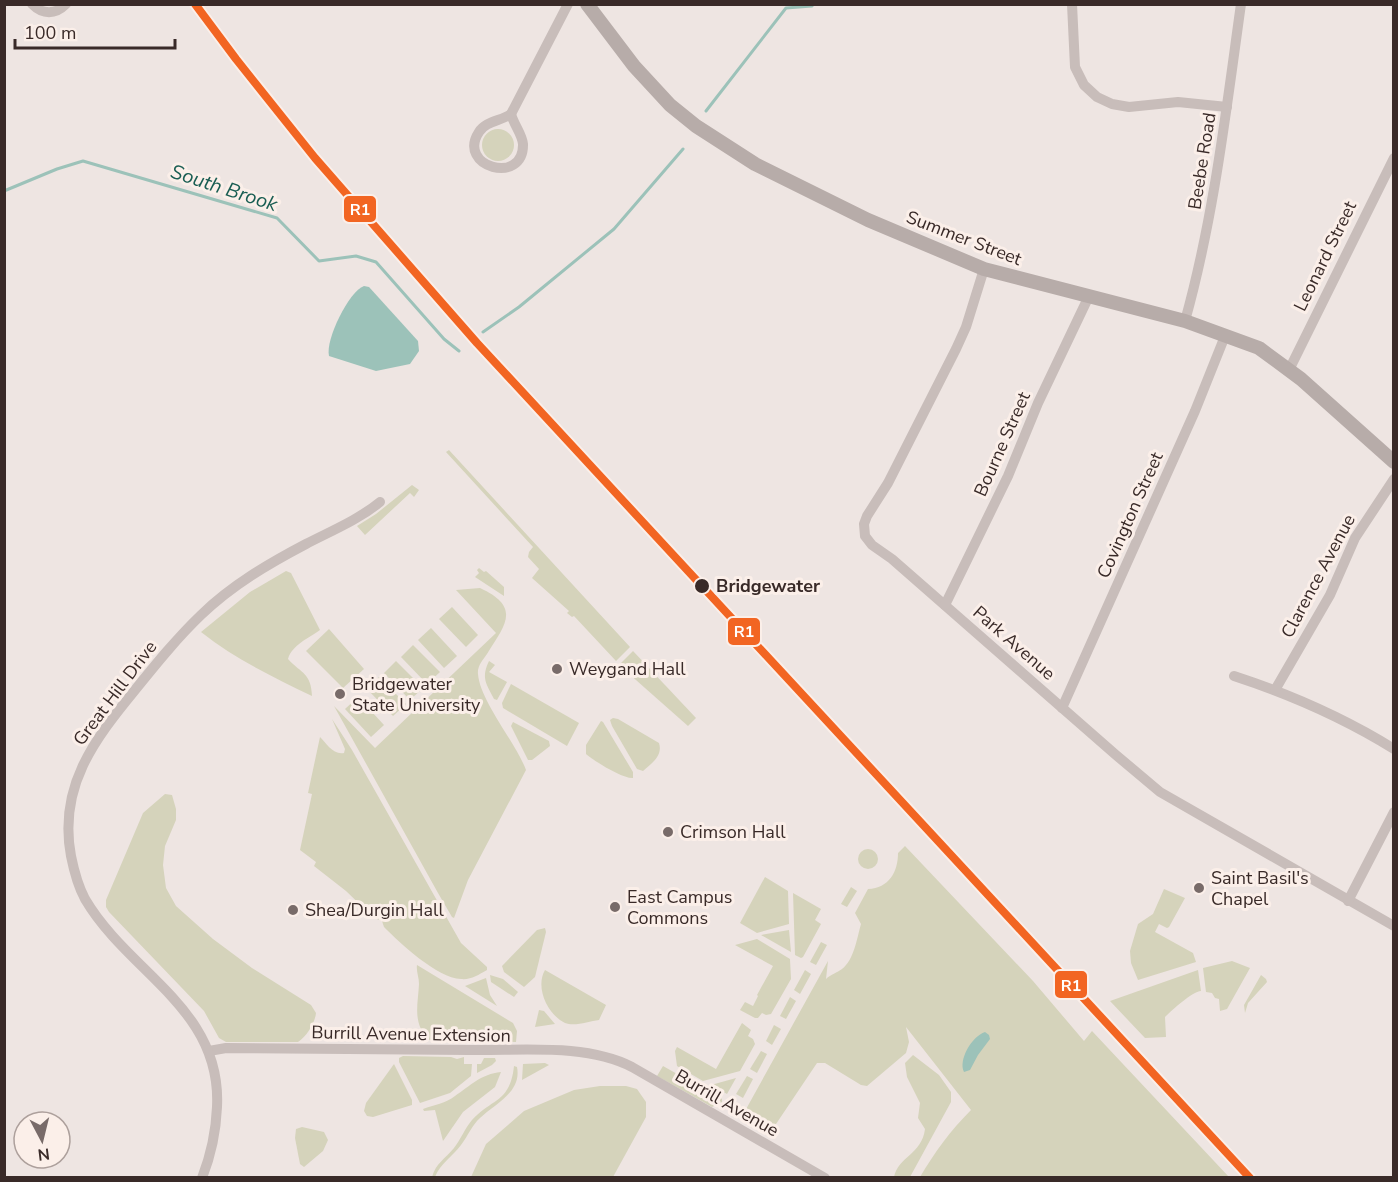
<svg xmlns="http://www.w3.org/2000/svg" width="1398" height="1182" viewBox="0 0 1398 1182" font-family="'Nunito Sans',sans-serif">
<rect width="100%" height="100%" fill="#eee5e2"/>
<!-- green -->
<g fill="#d5d3bb">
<circle cx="498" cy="145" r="16"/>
<path d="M449 450 630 647 616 661 574 616 572 617 567 613 569 611 532 578 539 569 528 557 529 552 533 547 446 452Z"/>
<path d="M412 485 419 490 414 497 410 493 365 535 357 526 376 514Z"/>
<path d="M479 568 484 572 486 571 504 587V596L475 577 479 573 477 570Z"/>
<path d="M286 571 291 573 320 630C309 638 292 645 288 659 302 674 311 673 312 696 273 677 235 659 201 632L250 592Z"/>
<path d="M480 588C521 607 506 624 487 654 483 660 477 666 478 674 480 701 516 743 526 770L468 880 454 918 452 917 438 893 334 706 375 748 496 633 456 590Z"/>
<path d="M452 607 478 635 466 647 439 619Z"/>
<path d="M431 628 457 656 444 668 418 640Z"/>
<path d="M329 629 364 669 343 688 306 651Z"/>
<path d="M413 645 440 672 427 684 401 657Z"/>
<path d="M633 651 696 718 688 726 619 665Z"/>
<path d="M396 661 423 688 410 700 384 673Z"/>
<path d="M489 661 495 665 489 672 507 682 497 700 494 699C486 683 481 678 489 661Z"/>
<path d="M379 677 406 704 393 716 367 689Z"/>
<path d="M511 684 579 723 567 746 503 708 502 703Z"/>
<path d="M358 697 384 725 371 737 345 709Z"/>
<path d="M613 718 618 719 659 743C663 756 652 763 643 771L637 769 612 726 610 720Z"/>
<path d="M332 719 352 750 461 943 487 967V970C478 975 471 980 461 979 437 978 400 943 384 927L382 921 374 918 346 891 314 866 316 862 300 850 312 794 308 793 320 737C326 743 333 755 344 753L345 749Z"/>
<path d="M601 721 603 722 633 772V778C623 779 594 761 586 754V745Z"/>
<path d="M513 722 549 741 550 746 532 760H528L511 726Z"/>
<path d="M165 794 172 795 176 809V820L165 846 163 865 166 888 176 906 213 939 252 968 311 1005 316 1013C315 1023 307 1036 298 1042H226L219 1038 204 1011 109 912 106 907V900L143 813Z"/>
<path d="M905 846 1033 981 1084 1041 1092 1031 1229 1177H920C935 1152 950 1131 971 1110L906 1027 909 1042 906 1053 867 1086 861 1085 825 1063H817L776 1124 766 1132 751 1125 745 1111 828 961 826 979C831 974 837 973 842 969 854 960 857 938 861 924L855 913 868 889C889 888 898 872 898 853Z"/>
<circle cx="868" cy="859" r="10"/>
<path d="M765 877 788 891 789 924 757 933 740 923Z"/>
<path d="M851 887 857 891 847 907 841 904Z"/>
<path d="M1164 889 1185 898 1169 927 1167 928 1159 924 1155 932 1193 953 1196 962 1138 980 1131 963 1130 951 1138 924 1153 914Z"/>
<path d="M793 893 821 909 815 920 821 924 803 957 801 958 795 955Z"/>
<path d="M545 928 546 932 535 977 524 987 504 972 502 966 537 930Z"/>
<path d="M789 930 791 952 761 935Z"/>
<path d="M757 939 790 959 791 979 771 1014 766 1015 762 1013 758 1018H755L740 1010 745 1002 753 1006 758 996 757 995 773 966 735 945Z"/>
<path d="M821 942 827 945 816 965 810 962Z"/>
<path d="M1232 961 1250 968 1227 1009 1220 1011 1219 999 1215 998 1212 993 1206 992 1203 968Z"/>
<path d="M417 965 513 1023 517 1031 516 1042 429 1040C412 1023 418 1005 419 984 419 977 416 971 417 965Z"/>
<path d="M545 970 606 1005 599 1020C589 1021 575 1027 565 1023 547 1014 535 987 545 970Z"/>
<path d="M805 970 811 974 800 994 794 990Z"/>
<path d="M1198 970 1201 991C1192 992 1173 1009 1165 1017L1166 1037 1145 1038 1110 1001Z"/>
<path d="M490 975 503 979 518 992 514 997 491 982Z"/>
<path d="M1261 975 1266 979 1267 982 1248 1003 1245 1013 1244 1005Z"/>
<path d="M486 978 490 995 497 1006 465 986Z"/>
<path d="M790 997 796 1001 786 1019 780 1016Z"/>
<path d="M539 1010 544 1011 555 1024 535 1027Z"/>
<path d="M742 1023 751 1030 748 1036 753 1039 755 1044 740 1071 703 1081 677 1066 675 1051 677 1047 716 1069Z"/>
<path d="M774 1025 781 1029 772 1045 766 1041Z"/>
<path d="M761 1051 767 1054 757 1073 750 1069Z"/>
<path d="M913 1055 939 1075 951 1092V1102L910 1177H894C898 1157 922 1154 925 1129L918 1118 920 1103 907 1077 905 1063Z"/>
<path d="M403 1056 451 1057 457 1059 464 1057V1064H472L471 1076 450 1093 420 1103 399 1062V1058Z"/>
<path d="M484 1058H495L496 1061 492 1065 477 1073V1064H481Z"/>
<path d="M545 1063 549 1065 522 1080 523 1064Z"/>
<path d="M394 1064 412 1100V1105L373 1117 367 1116 364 1111 366 1103Z"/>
<path d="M514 1066 517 1067C522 1092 495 1104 480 1118 472 1125 468 1136 461 1145 453 1156 440 1164 435 1177H432C436 1163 445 1159 454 1148 461 1139 465 1128 472 1120 492 1098 510 1103 514 1066Z"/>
<path d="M663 1066 718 1097 722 1099V1102L712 1107 657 1076Z"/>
<path d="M501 1072 495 1087 463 1112 443 1141 435 1110 424 1111 423 1109C434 1105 446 1103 455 1096 470 1086 481 1074 501 1072Z"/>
<path d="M747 1076 753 1079 743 1098 736 1094Z"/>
<path d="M736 1078 727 1094 711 1085Z"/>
<path d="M600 1086H626L637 1089 646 1102V1117L613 1177H471L486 1144 524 1111 574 1090Z"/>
<path d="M302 1127 324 1132 328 1140 323 1151 304 1167 300 1164 295 1138 296 1129Z"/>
</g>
<!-- water -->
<g fill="#9cc2b9">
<path d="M364 286 369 287 418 341 419 351 410 364 376 371 329 356C325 340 349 291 364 286Z"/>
<path d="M985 1032 989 1035 990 1039 978 1055 970 1070 964 1072C958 1060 972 1036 985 1032Z"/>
</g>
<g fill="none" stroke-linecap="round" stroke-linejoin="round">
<!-- stream -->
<g stroke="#9cc2b9" stroke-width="3">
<path d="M706 111 786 8 812 6 813 4"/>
<path d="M4 191 57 169 83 161 277 218 319 261 356 256 376 262 444 339 459 351"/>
<path d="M483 332 519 307 614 229 683 149"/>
</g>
<!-- minor -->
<g stroke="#c8bdba" stroke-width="10">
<path d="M32 4C43 15 55 15 66 4"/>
<path d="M1072 4 1075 67 1084 85 1097 97 1112 104 1129 107 1178 102 1227 107"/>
<path d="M511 114C514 125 522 134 523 144 524 186 456 167 479 132 486 121 501 121 511 114Z"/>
<path d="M511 114 568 4"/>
<path d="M984 269 966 327 956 349 888 483 867 516 864 524 865 536 872 545 892 559 1116 755 1160 792 1394 926"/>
<path d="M1185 321C1214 217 1226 111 1241 4"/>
<path d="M1289 370 1394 158"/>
<path d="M945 605 1008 476 1038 403 1089 296"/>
<path d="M1234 676C1289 694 1344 718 1394 749"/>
<path d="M1275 690 1330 595 1355 538 1394 479"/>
<path d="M1062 708 1195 411 1225 336"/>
<path d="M1348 901 1394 812"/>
<path d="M209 1051 226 1048C307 1049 388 1049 469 1050 521 1051 585 1043 632 1067L825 1178"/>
<path d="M202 1178C211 1155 216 1132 217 1107 222 1008 129 974 85 899 78 886 74 871 71 856 58 787 94 740 135 690 156 664 177 638 201 615 232 585 268 564 306 544 331 531 358 520 380 502"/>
</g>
<!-- major -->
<path stroke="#b7aca9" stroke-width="14" d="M587 4 634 66 670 105 696 126 755 164 868 220 984 269 1185 321 1259 348 1301 379 1394 462"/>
<!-- rail-1 casing -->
<g stroke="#fbefe9" stroke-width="12">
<path id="rail-1" d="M195 4 236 59 315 158 477 343 1250 1178"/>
</g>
<!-- rail-1 -->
<use href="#rail-1" stroke="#f26522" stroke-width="8"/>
</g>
<!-- markers -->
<circle fill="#392a28" stroke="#fbefe9" stroke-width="2" cx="702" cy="586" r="8"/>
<g fill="#786b69" stroke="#fbefe9" stroke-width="2">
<circle cx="557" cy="669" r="6"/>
<circle cx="340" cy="694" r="6"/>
<circle cx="668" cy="832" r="6"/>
<circle cx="1199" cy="888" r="6"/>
<circle cx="615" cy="907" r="6"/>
<circle cx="293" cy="910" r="6"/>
</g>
<g text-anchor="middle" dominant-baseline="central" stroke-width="6" stroke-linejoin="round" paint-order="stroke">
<!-- street labels -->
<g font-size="18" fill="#392a28" stroke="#fbefe9">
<text transform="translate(1202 161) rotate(-81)">Beebe Road</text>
<text transform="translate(964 238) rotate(21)">Summer Street</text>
<text transform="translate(1325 256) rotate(-64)">Leonard Street</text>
<text transform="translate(1002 444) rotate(-66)">Bourne Street</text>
<text transform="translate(1130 515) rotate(-66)">Covington Street</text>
<text transform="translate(1318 576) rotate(-62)">Clarence Avenue</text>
<text transform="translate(1014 643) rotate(41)">Park Avenue</text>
<text transform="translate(115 693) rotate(-53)">Great Hill Drive</text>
<text transform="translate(411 1034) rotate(1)">Burrill Avenue Extension</text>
<text transform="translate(727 1103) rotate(30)">Burrill Avenue</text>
</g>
<!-- stop labels -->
<g font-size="18" font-weight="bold" fill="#392a28" stroke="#fbefe9" text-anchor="start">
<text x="716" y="586">Bridgewater</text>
</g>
<!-- poi labels -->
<g font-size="18" fill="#392a28" stroke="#fbefe9" text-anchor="start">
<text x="569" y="669">Weygand Hall</text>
<text x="352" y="684">Bridgewater<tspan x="352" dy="21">State University</tspan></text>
<text x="680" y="832">Crimson Hall</text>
<text x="1211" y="878">Saint Basil's<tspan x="1211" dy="21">Chapel</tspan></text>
<text x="627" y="897">East Campus<tspan x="627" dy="21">Commons</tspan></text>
<text x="305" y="910">Shea/Durgin Hall</text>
</g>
<!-- water labels -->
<g font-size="20" font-style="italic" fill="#1a5e53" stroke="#fbefe9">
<text transform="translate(224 188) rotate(18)">South Brook</text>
</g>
</g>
<g stroke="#fbefe9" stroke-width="2">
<rect x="343" y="195" width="34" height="28" rx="6" fill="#f26522"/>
<rect x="727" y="617" width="34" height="29" rx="6" fill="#f26522"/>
<rect x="1054" y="970" width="34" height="29" rx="6" fill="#f26522"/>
</g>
<g font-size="16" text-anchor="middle" font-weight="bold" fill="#fff">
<text x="360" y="215">R1</text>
<text x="744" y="637">R1</text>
<text x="1071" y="991">R1</text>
</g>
<!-- border -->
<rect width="1398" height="1182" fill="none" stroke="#392a28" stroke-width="12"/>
<!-- north arrow -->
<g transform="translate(42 1140) rotate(173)"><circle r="28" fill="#fbefe9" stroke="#ada09c" stroke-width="1.5"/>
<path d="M0-4.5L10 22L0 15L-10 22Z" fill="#786b69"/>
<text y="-9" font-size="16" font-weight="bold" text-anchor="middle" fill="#392a28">N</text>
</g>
<!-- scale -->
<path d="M15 39v9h160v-9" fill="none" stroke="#392a28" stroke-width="3"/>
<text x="24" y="39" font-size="18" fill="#392a28" stroke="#fbefe9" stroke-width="4.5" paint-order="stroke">100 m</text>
</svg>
